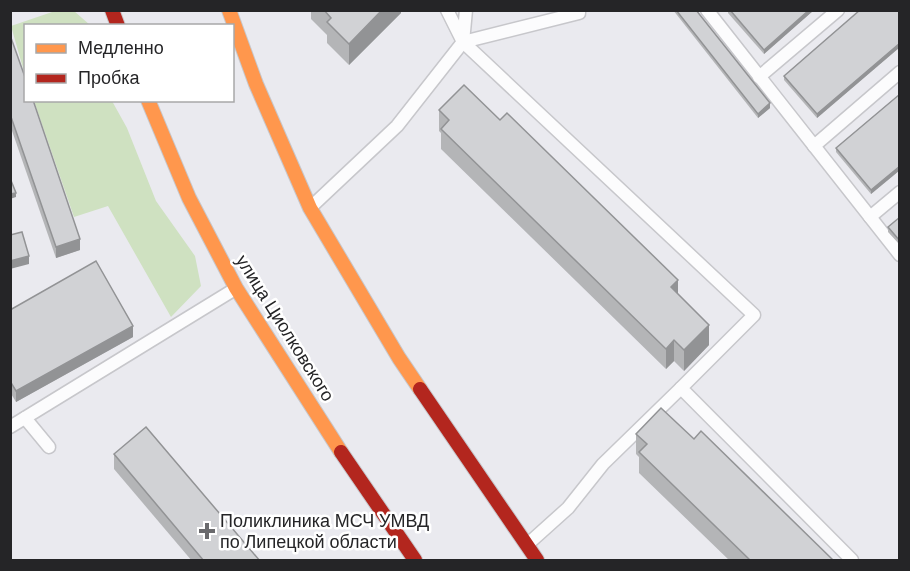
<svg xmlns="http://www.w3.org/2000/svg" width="910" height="571" viewBox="0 0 910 571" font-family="'DM Sans',sans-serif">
<rect width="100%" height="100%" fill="#eaeaef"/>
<!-- green -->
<g fill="#cfe1c1">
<path d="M55 11H74L90 25 26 26 25 75 11 26Z"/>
<path d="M34 101H112L127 128 156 201 195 256 201 286 171 317 108 206 74 217Z"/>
</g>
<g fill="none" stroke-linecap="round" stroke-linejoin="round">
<!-- lane casing -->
<g stroke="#c7c7cb" stroke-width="15">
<g id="lane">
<path d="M447 10 463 42 754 315 681 388 852 560"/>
<path d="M707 10 900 255"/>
<path d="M463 42 579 13V10"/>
<path d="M759 77 838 10"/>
<path d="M814 146 900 72"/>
<path d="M311 207 397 126 463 42 466 10"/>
<path d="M870 217 900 192"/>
<path d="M25 418 49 447"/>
<path d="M10 427 235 289"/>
<path d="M529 543 568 508 603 464 681 388"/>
</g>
</g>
<!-- slow casing -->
<g stroke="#c7c7cb" stroke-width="16">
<g id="slow">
<path d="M229 10 256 84 310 208 399 358 420 389"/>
<path d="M148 100 189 198 236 288 341 452"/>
</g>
</g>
<!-- jam casing -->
<g stroke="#c7c7cb" stroke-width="16">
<g id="jam">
<path d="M112 10 118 26"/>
<path d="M420 389 537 560"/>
<path d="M341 452 415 560"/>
</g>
</g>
<!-- lane -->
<use href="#lane" stroke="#fcfcfd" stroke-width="12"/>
<!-- slow -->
<use href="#slow" stroke="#ff974d" stroke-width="14"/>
<!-- jam -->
<use href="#jam" stroke="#b3261e" stroke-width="14"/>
</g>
<!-- wall -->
<g fill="#b4b5b7">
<path d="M311 10H401V13L349 65 327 43V35L311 19Z"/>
<path d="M673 10H696L770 108 758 118Z"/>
<path d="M728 10H814L764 54 728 13Z"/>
<path d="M900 10V47L817 118 784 80V76Z"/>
<path d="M10 35 80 250 56 258 10 125Z"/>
<path d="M900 94V170L871 194 836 152V148Z"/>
<path d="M439 110 678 295 709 345 684 371 674 361 666 369 441 149V133L439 131Z"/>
<path d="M900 217V245L888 232V227Z"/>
<path d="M10 310 133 337 16 402 10 392Z"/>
<path d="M636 434 694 439 834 561H730L639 473V457L636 454Z"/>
<path d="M114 454 260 561H192L114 469Z"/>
</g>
<!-- shaded-wall -->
<g fill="#929395">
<path d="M382 10H401V13L349 65V44Z"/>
<path d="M809 10H814L764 54V50Z"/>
<path d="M900 43V47L817 118V114Z"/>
<path d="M770 103V108L758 118V114Z"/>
<path d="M900 166V170L871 194V190Z"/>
<path d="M16 193V197L10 199V194Z"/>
<path d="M80 239V250L56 258V247Z"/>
<path d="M29 256V264L10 269V261Z"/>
<path d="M678 280V300L671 287Z"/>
<path d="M709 325V345L684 371V350Z"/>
<path d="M133 326V337L16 402V391Z"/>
<path d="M674 340V361L666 369V349Z"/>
</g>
<!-- building -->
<g fill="#d1d2d5" stroke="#929395" stroke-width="1.5">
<path d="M324 10H382L349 44 327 22 331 18Z"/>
<path d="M676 10H696L770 103 758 114Z"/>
<path d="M730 10H809L764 50Z"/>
<path d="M860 10H900V43L817 114 784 76Z"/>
<path d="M10 35 26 80V100H33L80 239 56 247 10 114Z"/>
<path d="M464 85 500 120 507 113 678 280 671 287 709 325 684 350 674 340 666 349 441 129 449 120 439 110Z"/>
<path d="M900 94V166L871 190 836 148Z"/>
<path d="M10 178 16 193 10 194Z"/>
<path d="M900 217V241L888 227Z"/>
<path d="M22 232 29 256 10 261V235Z"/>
<path d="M96 261 133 326 16 391 10 381V310Z"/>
<path d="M661 408 694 439 701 431 834 561H751L639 452 647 444 636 434Z"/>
<path d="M146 427 260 561H204L114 454Z"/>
</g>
<!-- markers -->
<path fill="#6a6a6d" stroke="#fff" stroke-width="2" d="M204 522h6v6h6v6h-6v6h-6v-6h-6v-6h6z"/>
<g text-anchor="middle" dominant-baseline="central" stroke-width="5" stroke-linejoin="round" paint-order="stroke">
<!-- street labels -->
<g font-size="18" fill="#252527" stroke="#fff">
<text transform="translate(285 328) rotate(58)">улица Циолковского</text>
</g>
<!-- poi labels -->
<g font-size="18" fill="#252527" stroke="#fff" text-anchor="start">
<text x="220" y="521">Поликлиника МСЧ УМВД<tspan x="220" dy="21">по Липецкой области</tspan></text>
</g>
</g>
<!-- border -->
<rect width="910" height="571" fill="none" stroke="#252527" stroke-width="24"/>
<!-- legend -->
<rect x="24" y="24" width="210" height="78" fill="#ffffff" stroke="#a8a8a9" stroke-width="1.5"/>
<rect x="36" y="44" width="30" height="9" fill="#ff974d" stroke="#a8a8a9" stroke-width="1.5"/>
<text x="78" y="54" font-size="18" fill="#252527">Медленно</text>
<rect x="36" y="74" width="30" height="9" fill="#b3261e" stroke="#a8a8a9" stroke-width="1.5"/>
<text x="78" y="84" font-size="18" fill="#252527">Пробка</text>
</svg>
